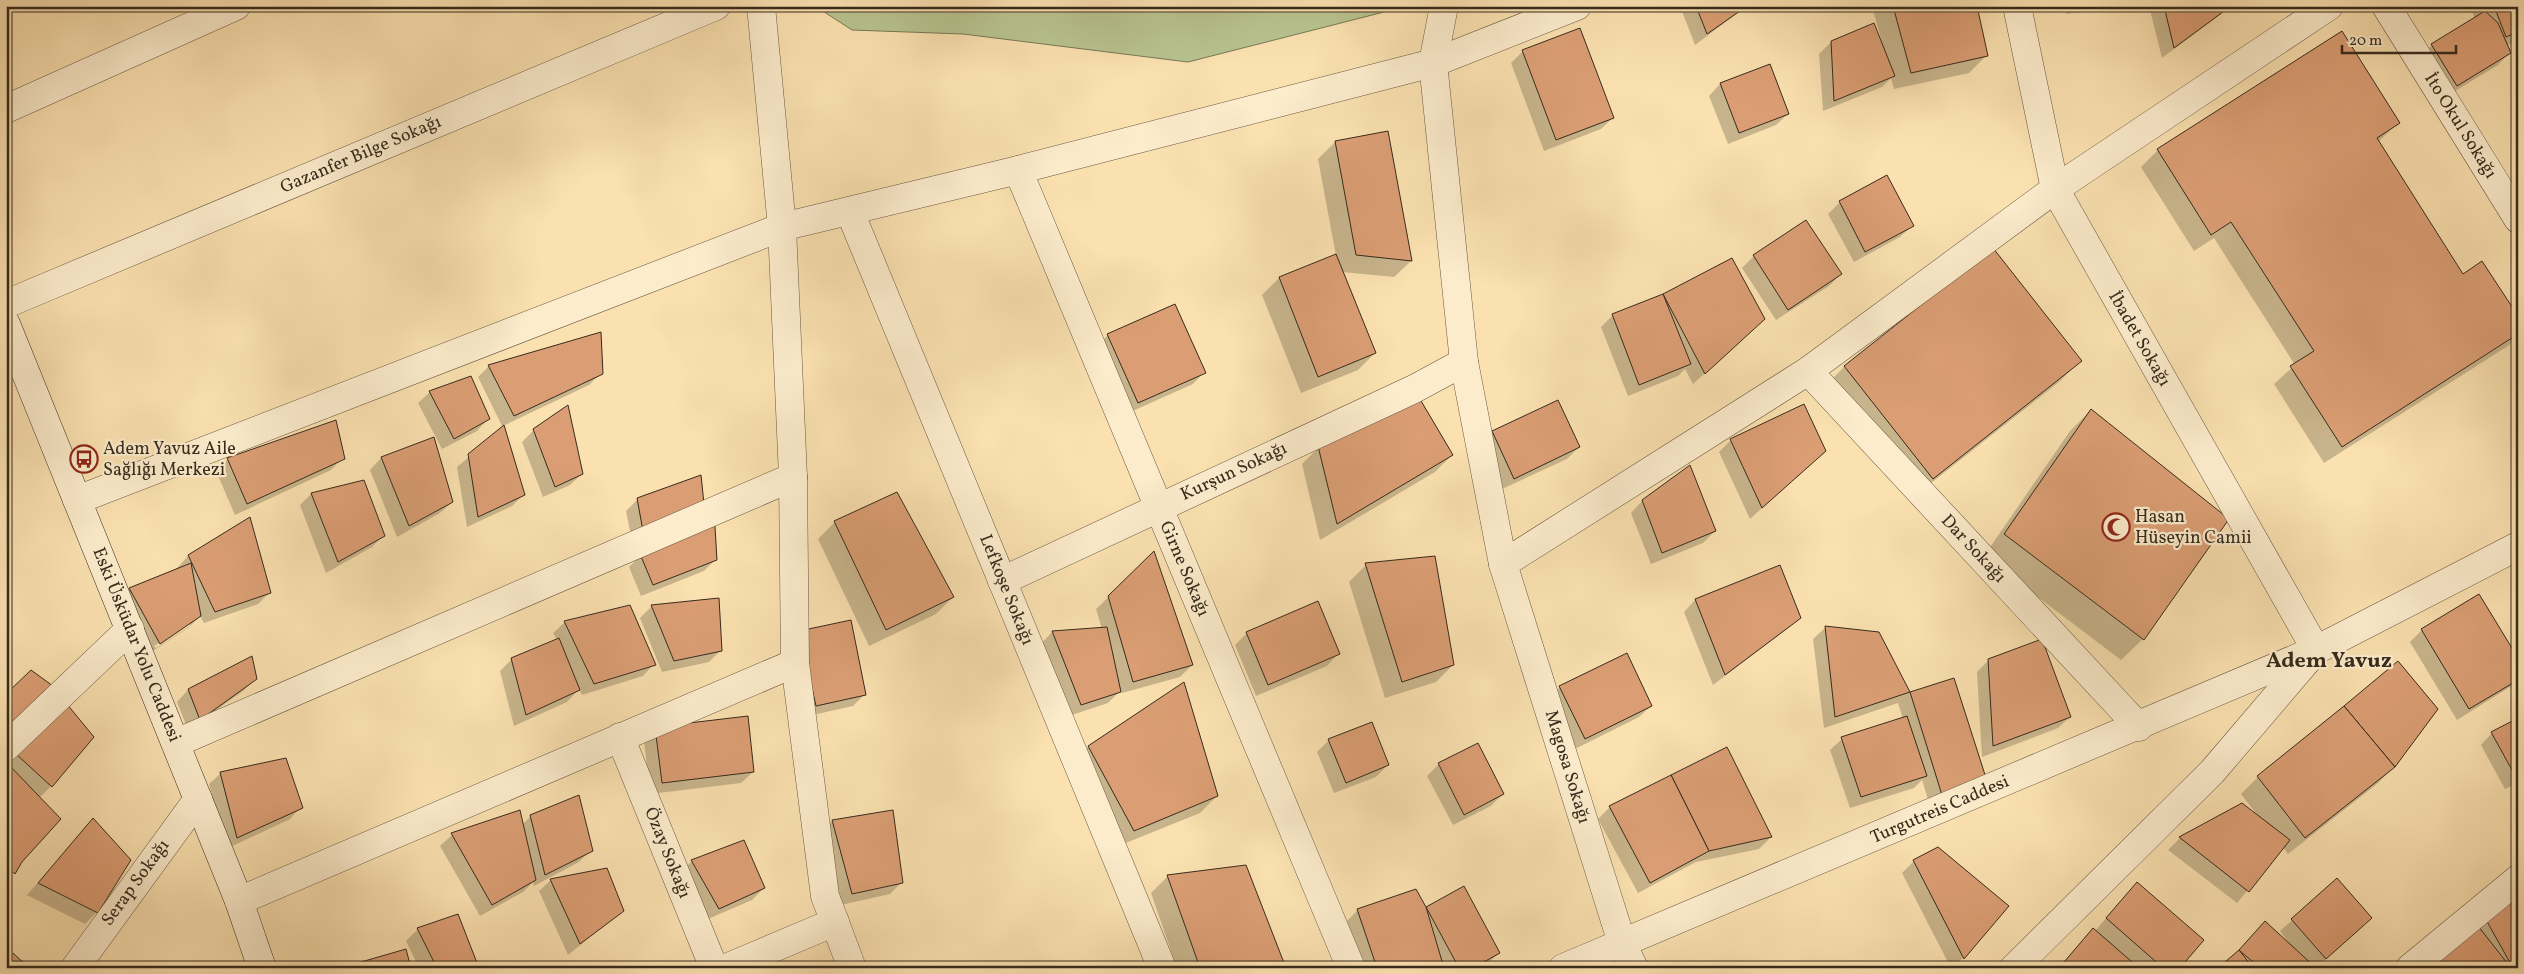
<svg xmlns="http://www.w3.org/2000/svg" width="2524" height="974" viewBox="0 0 2524 974" font-family="Vollkorn,serif">
<rect width="100%" height="100%" fill="#fbe1b0"/>
<filter id="stains"><feTurbulence type="fractalNoise" baseFrequency=".004" numOctaves="4"/><feColorMatrix values="0 0 0 0 .2 0 0 0 0 .09 0 0 0 0 .02 0 0 0 .5 -.17"/></filter>
<radialGradient id="worn" r=".72"><stop offset=".6" stop-color="#630" stop-opacity="0"/><stop offset="1" stop-color="#630" stop-opacity=".3"/></radialGradient>
<!-- green -->
<path fill="#b8c490" stroke="#777856" d="M815 6H1386L1384 12 1188 62 963 34 852 30Z"/>
<!-- shadow -->
<g fill="#0003" fill-rule="evenodd">
<path d="M1680 6H1747L1695 45Z"/>
<path d="M1872 6H1975L1986 56 1969 73 1894 89 1891 78 1882 87 1823 111 1819 54 1831 42 1881 39Z"/>
<path d="M2065 6H2132L2066 14Z"/>
<path d="M2149 6H2232L2162 58Z"/>
<path d="M2470 6H2518V41L2506 46 2509 53 2498 65 2445 97 2420 56 2432 45 2475 19Z"/>
<path d="M1523 51 1613 118 1601 129 1544 151 1511 63Z"/>
<path d="M1720 84 1788 114 1776 125 1728 144 1709 96Z"/>
<path d="M2398 123 2378 142 2462 275 2518 318V335L2508 346 2324 463 2274 384 2295 365 2214 238 2194 251 2141 167 2158 150Z"/>
<path d="M1335 142 1411 261 1394 277 1342 272 1375 353 1358 370 1301 393 1262 295 1279 278 1336 256 1318 159Z"/>
<path d="M1840 202 1912 226 1900 237 1854 262 1828 214Z"/>
<path d="M1806 221 1841 274 1829 286 1776 320 1742 268 1754 256Z"/>
<path d="M1992 250 2080 361 2059 382 1911 499 1823 388 1844 367Z"/>
<path d="M1731 260 1752 331 1693 384 1685 369 1678 376 1628 396 1601 327 1613 315 1663 295Z"/>
<path d="M1174 305 1204 372 1193 384 1126 414 1096 347 1107 336Z"/>
<path d="M489 366 601 373 589 385 503 426 524 494 512 506 467 527 457 467 503 428 478 377Z"/>
<path d="M430 392 488 419 477 431 442 449 418 403Z"/>
<path d="M1803 406 1825 451 1750 519 1719 452 1730 441Z"/>
<path d="M2091 410 2143 639 2121 660 1984 556 2070 431Z"/>
<path d="M534 430 582 474 570 485 543 497 522 442Z"/>
<path d="M1493 432 1579 447 1567 459 1502 489 1481 443Z"/>
<path d="M433 439 452 502 440 513 397 537 370 470 381 458Z"/>
<path d="M1319 447 1452 455 1435 472 1320 540 1302 464Z"/>
<path d="M343 458 331 470 235 515 216 471 228 459Z"/>
<path d="M700 477 632 541 626 511 638 499Z"/>
<path d="M364 481 384 535 372 547 326 573 300 505 311 494Z"/>
<path d="M1642 501 1715 531 1703 543 1651 564 1631 513Z"/>
<path d="M250 519 270 592 258 604 204 623 200 616 188 628 148 654 118 601 129 589 177 570V568L188 556ZM190 623V626L156 648 154 646Z"/>
<path d="M835 522 953 597 936 614 869 646 818 539Z"/>
<path d="M1154 554 1192 665 1180 677 1122 693 1121 690 1108 703 1069 716 1041 644 1052 632 1102 629 1096 609Z"/>
<path d="M641 555 715 560 704 571 641 596 629 567Z"/>
<path d="M1366 565 1453 665 1436 682 1385 698 1349 582Z"/>
<path d="M1779 567 1799 617 1787 629 1713 685 1684 612 1695 600Z"/>
<path d="M2479 595 2518 660V682L2457 720 2410 642 2422 630Z"/>
<path d="M1317 603 1338 654 1327 666 1256 696 1235 645 1246 634Z"/>
<path d="M652 606 721 650 709 662 662 672 640 618Z"/>
<path d="M565 622 654 664 643 676 582 695 579 689 567 702 514 726 500 671 512 659 557 640 553 633Z"/>
<path d="M1825 628 1878 633 1909 693 1953 679 1985 780 1930 806 1922 780 1914 788 1850 808 1830 750 1842 739 1903 719 1898 703 1824 728 1813 639Z"/>
<path d="M788 644 865 694 853 706 804 717Z"/>
<path d="M251 658 255 679 243 691 188 730 177 702 188 690Z"/>
<path d="M1989 660 2070 717 2058 728 1982 757 1977 672Z"/>
<path d="M2398 663 2394 767 2377 784 2288 854 2283 847 2237 903 2168 850 2180 838 2242 805 2258 816 2241 794 2258 777Z"/>
<path d="M1183 684 1217 796 1200 813 1116 847 1071 764 1088 747Z"/>
<path d="M1560 687 1651 706 1639 717 1573 750 1548 699Z"/>
<path d="M66 705 51 786 39 798 21 861 6 882V765Z"/>
<path d="M2518 719V783L2505 789 2481 745 2492 733Z"/>
<path d="M656 728 753 772 741 783 650 794 644 740Z"/>
<path d="M1329 740 1388 765 1376 777 1334 793 1317 752Z"/>
<path d="M1439 764 1503 794 1491 806 1453 825 1427 776Z"/>
<path d="M221 773 301 807 290 819 226 849 209 784Z"/>
<path d="M1610 807 1771 837 1759 849 1696 862 1638 893 1598 819Z"/>
<path d="M531 816 591 850 579 862 534 886 533 882 523 892 480 916 440 846 452 835 522 825Z"/>
<path d="M93 820 97 912 85 924 27 895Z"/>
<path d="M832 821 902 882 890 894 841 905 821 833Z"/>
<path d="M1938 849 2007 906 1954 968H1951L1902 873 1914 861Z"/>
<path d="M692 861 764 888 752 900 708 919 680 873Z"/>
<path d="M1168 876 1285 968H1177L1151 893Z"/>
<path d="M551 880 622 911 568 955 539 891Z"/>
<path d="M2337 880 2359 930 2316 968H2220L2235 955 2253 935 2291 946 2280 931Z"/>
<path d="M1463 887 1499 953 1487 964 1481 968H1362L1346 922 1358 910 1425 908Z"/>
<path d="M2126 895 2178 968H2059L2082 941 2095 931Z"/>
<path d="M2518 901V968H2432L2477 927Z"/>
<path d="M418 929 478 968H419L406 941Z"/>
<path d="M362 963 410 968H357Z"/>
</g>
<!-- building -->
<g fill="#db9e74" stroke="#362b1d">
<path d="M1696 6H1747L1707 34Z"/>
<path d="M1893 6H1977L1988 56 1911 73Z"/>
<path d="M2164 6H2231L2174 48Z"/>
<path d="M2494 6H2518V32L2506 37Z"/>
<path d="M2485 11 2498 23 2511 53 2457 86 2431 44Z"/>
<path d="M1874 23 1895 76 1834 101 1831 41Z"/>
<path d="M1580 28 1614 118 1556 140 1522 50Z"/>
<path d="M2342 31 2400 123 2377 138 2463 274 2482 261 2518 316V334L2342 447 2290 366 2314 351 2231 222 2211 235 2157 149Z"/>
<path d="M1770 64 1789 114 1739 133 1720 83Z"/>
<path d="M1388 131 1412 261 1356 255 1335 141Z"/>
<path d="M1887 175 1914 226 1865 252 1839 201Z"/>
<path d="M1806 220 1842 274 1788 310 1753 255Z"/>
<path d="M1993 248 2082 361 1933 479 1844 366Z"/>
<path d="M1336 254 1376 353 1318 377 1279 277Z"/>
<path d="M1732 258 1765 319 1705 374 1663 294Z"/>
<path d="M1663 294 1691 364 1639 385 1612 314Z"/>
<path d="M1175 304 1206 373 1138 403 1107 334Z"/>
<path d="M601 332 603 374 514 416 488 365Z"/>
<path d="M471 376 490 419 454 439 429 391Z"/>
<path d="M1414 389 1453 455 1337 524 1318 446Z"/>
<path d="M1558 400 1580 447 1514 479 1492 431Z"/>
<path d="M1804 404 1826 451 1762 508 1730 439Z"/>
<path d="M568 405 583 474 555 487 533 429Z"/>
<path d="M2091 409 2229 519 2144 640 2004 534Z"/>
<path d="M336 420 345 459 247 504 227 458Z"/>
<path d="M504 425 525 495 478 517 468 454Z"/>
<path d="M434 437 453 502 409 526 381 457Z"/>
<path d="M1690 465 1716 531 1662 553 1642 500Z"/>
<path d="M701 475 704 504 643 531 637 498Z"/>
<path d="M364 480 385 536 338 562 311 493Z"/>
<path d="M897 492 954 597 886 630 834 521Z"/>
<path d="M714 511 717 560 653 585 640 554Z"/>
<path d="M250 517 271 593 215 612 188 555Z"/>
<path d="M1154 551 1193 665 1133 682 1108 596Z"/>
<path d="M1435 556 1454 665 1402 682 1365 563Z"/>
<path d="M191 563 201 616 160 644 129 588Z"/>
<path d="M1780 565 1801 618 1725 675 1695 599Z"/>
<path d="M2479 594 2518 658V680L2469 709 2421 629Z"/>
<path d="M719 598 722 651 674 661 651 605Z"/>
<path d="M1318 601 1340 654 1268 685 1246 632Z"/>
<path d="M630 605 656 665 594 684 564 621Z"/>
<path d="M851 620 866 695 816 706 799 631Z"/>
<path d="M1825 626 1879 632 1910 692 1835 717Z"/>
<path d="M1107 627 1121 692 1081 705 1052 631Z"/>
<path d="M559 638 580 690 526 715 511 658Z"/>
<path d="M2042 639 2071 717 1993 746 1988 659Z"/>
<path d="M1627 653 1652 706 1585 739 1559 686Z"/>
<path d="M252 656 257 679 200 720 188 689Z"/>
<path d="M2398 661 2438 709 2395 767 2344 706Z"/>
<path d="M31 670 53 686 6 736V694Z"/>
<path d="M1954 678 1987 781 1942 795 1910 692Z"/>
<path d="M1184 682 1218 796 1134 831 1088 746Z"/>
<path d="M66 703 94 737 52 787 16 754Z"/>
<path d="M2344 706 2395 767 2305 838 2257 776Z"/>
<path d="M748 716 754 772 662 783 655 727Z"/>
<path d="M1907 716 1927 776 1861 797 1841 737Z"/>
<path d="M2518 718V778L2517 779 2491 732Z"/>
<path d="M1372 722 1389 765 1346 783 1328 739Z"/>
<path d="M1478 743 1504 794 1464 815 1438 763Z"/>
<path d="M1727 747 1772 837 1709 851 1671 775Z"/>
<path d="M286 758 303 808 237 838 220 772Z"/>
<path d="M8 764 61 819 22 862 15 874 6 866Z"/>
<path d="M1671 775 1709 851 1650 883 1609 806Z"/>
<path d="M579 795 593 851 545 875 530 815Z"/>
<path d="M2242 803 2290 840 2249 892 2179 837Z"/>
<path d="M520 810 536 880 492 905 451 833Z"/>
<path d="M893 810 903 883 852 894 832 820Z"/>
<path d="M93 818 131 860 98 913 38 883Z"/>
<path d="M744 840 765 888 719 909 691 860Z"/>
<path d="M1938 847 2009 906 1964 959 1913 860Z"/>
<path d="M1246 865 1286 968H1200L1167 875Z"/>
<path d="M607 868 624 911 580 944 550 879Z"/>
<path d="M6 873 11 877 6 884Z"/>
<path d="M2337 878 2372 918 2326 959 2291 919Z"/>
<path d="M2137 882 2204 940 2180 968H2163L2106 918Z"/>
<path d="M1464 886 1500 953 1473 968H1459L1426 907Z"/>
<path d="M1416 889 1426 907 1444 968H1377L1357 909Z"/>
<path d="M2518 899V968H2513L2485 918Z"/>
<path d="M458 914 479 968H437L417 928Z"/>
<path d="M2471 917 2511 968H2447L2440 959Z"/>
<path d="M2265 921 2316 968H2260L2239 950Z"/>
<path d="M2093 928 2139 968H2059Z"/>
<path d="M406 949 411 968H363L361 962Z"/>
<path d="M2239 950 2253 968H2218Z"/>
<path d="M13 953 29 968H6V962Z"/>
</g>
<g fill="none" stroke-linecap="round" stroke-linejoin="round">
<!-- street casing -->
<g stroke="#675842" stroke-width="29">
<g id="street">
<path d="M761 6 782 227 793 477 795 663 825 896 852 968"/>
<path d="M1444 6 1433 63 1464 362 1503 564 1808 371 2055 189 2329 6"/>
<path d="M2386 6 2518 219"/>
<path d="M6 109 236 6"/>
<path d="M1018 170 1351 968"/>
<path d="M850 212 1162 968"/>
<path d="M6 304 716 6"/>
<path d="M1808 371 2139 727"/>
<path d="M77 500 782 227 1018 170 1433 63 1577 6"/>
<path d="M1503 564 1622 943 1634 968"/>
<path d="M1002 581 1414 389 1464 362"/>
<path d="M620 737 714 968"/>
<path d="M176 743 793 477"/>
<path d="M6 747 130 629"/>
<path d="M239 901 795 663"/>
<path d="M75 968 198 799"/>
<path d="M726 968 835 922"/>
<path d="M1563 968 2316 650 2055 189 2017 6"/>
<path d="M2014 968 2212 772 2316 650 2518 546"/>
<path d="M2410 968 2518 879"/>
</g>
</g>
<!-- secondary casing -->
<g stroke="#362b1d" stroke-width="29">
<path id="secondary" d="M6 324 239 901 262 968"/>
</g>
<!-- street -->
<use href="#street" stroke="#fceccc" stroke-width="28"/>
<!-- secondary -->
<use href="#secondary" stroke="#fceccc" stroke-width="28"/>
</g>
<!-- icons -->
<defs>
<g id="bus-ring" transform="scale(1.4375)"><circle r="9.5" fill="#fceccc" stroke="#8f2418" stroke-width="1.5"/><path d="M-5-6H5V4H4V6H2V4H-2V6H-4V4H-5ZM-3.5-4V0h7V-4ZM-3.5 1.2v1.5H-2V1.2ZM2 1.2v1.5H3.5V1.2Z" fill="#8f2418"/></g>
<g id="mosque-ring" transform="scale(1.4375)"><circle r="9.5" fill="#fceccc" stroke="#8f2418" stroke-width="1.5"/><path d="M3.5-4.9A6 6 0 1 0 3.5 4.9A5 5 0 1 1 3.5-4.9Z" fill="#8f2418"/></g>
</defs>
<g fill-rule="evenodd">
<use href="#bus-ring" x="84" y="459"/>
<use href="#mosque-ring" x="2116" y="527"/>
</g>
<g text-anchor="middle" dominant-baseline="central" stroke-width="4.5" stroke-linejoin="round" paint-order="stroke">
<!-- street labels -->
<g font-size="18" fill="#362b1d" stroke="#fceccc">
<text transform="translate(2460 126) rotate(58)">İto Okul Sokağı</text>
<text transform="translate(361 155) rotate(-23)">Gazanfer Bilge Sokağı</text>
<text transform="translate(2139 339) rotate(60)">İbadet Sokağı</text>
<text transform="translate(1234 472) rotate(-25)">Kurşun Sokağı</text>
<text transform="translate(1973 549) rotate(47)">Dar Sokağı</text>
<text transform="translate(1184 569) rotate(67)">Girne Sokağı</text>
<text transform="translate(1006 590) rotate(68)">Lefkoşe Sokağı</text>
<text transform="translate(136 645) rotate(68)">Eski Üsküdar Yolu Caddesi</text>
<text transform="translate(1567 767) rotate(73)">Magosa Sokağı</text>
<text transform="translate(1940 810) rotate(-23)">Turgutreis Caddesi</text>
<text transform="translate(667 853) rotate(68)">Özay Sokağı</text>
<text transform="translate(136 883) rotate(-54)">Serap Sokağı</text>
</g>
<!-- poi labels -->
<g font-size="18" fill="#362b1d" stroke="#fceccc" text-anchor="start">
<text x="103" y="449">Adem Yavuz Aile<tspan x="103" dy="21">Sağlığı Merkezi</tspan></text>
<text x="2135" y="517">Hasan<tspan x="2135" dy="21">Hüseyin Camii</tspan></text>
</g>
<!-- district labels -->
<g font-size="22" font-weight="bold" fill="#362b1d" stroke="#fceccc">
<text x="2329" y="661">Adem Yavuz</text>
</g>
</g>
<!-- margin -->
<rect width="2524" height="974" fill="none" stroke="#fbe1b0" stroke-width="25"/>
<rect x="8" y="8" width="2509" height="959" fill="none" stroke="#362b1d" stroke-width="2.5"/>
<rect x="12" y="12" width="2499" height="949" fill="none" stroke="#362b1d"/>
<!-- scale -->
<path d="M2342 45v8h114v-8" fill="none" stroke="#362b1d" stroke-width="2.5"/>
<text x="2349" y="45" font-size="15" fill="#362b1d" stroke="#fceccc" stroke-width="4" paint-order="stroke">20 m</text>
<rect width="100%" height="100%" filter="url(#stains)"/>
<rect width="100%" height="100%" fill="url(#worn)"/>
</svg>
